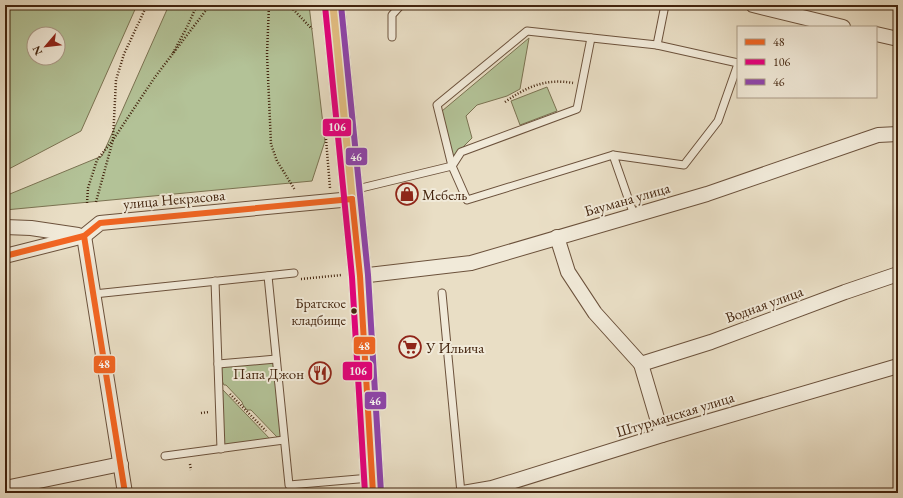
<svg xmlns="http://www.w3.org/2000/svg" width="903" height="498" viewBox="0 0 903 498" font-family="'EB Garamond',serif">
<rect width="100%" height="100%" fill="#e9dec5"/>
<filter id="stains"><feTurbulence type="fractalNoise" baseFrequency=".005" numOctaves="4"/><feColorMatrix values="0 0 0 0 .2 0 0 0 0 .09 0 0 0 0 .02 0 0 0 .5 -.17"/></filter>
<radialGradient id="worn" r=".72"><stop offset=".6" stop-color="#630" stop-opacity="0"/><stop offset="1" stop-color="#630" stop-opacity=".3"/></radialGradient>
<!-- green -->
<g fill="#b3c297" stroke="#7b7352" fill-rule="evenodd">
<path d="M5 5H137L81 131 5 171ZM34 34H58V58H34Z"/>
<path d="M169 5H309L325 141 312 181 5 210V196L102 156Z"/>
<path d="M529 38 520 89 507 96 477 105 466 116 472 138 453 157 442 111Z"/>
<path d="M547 87 557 111 520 125 511 101Z"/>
<path d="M273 362 281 436 277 437 251 410H247L243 405 242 402 226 385H224L222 381 221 366Z"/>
<path d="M221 390 223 391V390L271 440 223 447Z"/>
</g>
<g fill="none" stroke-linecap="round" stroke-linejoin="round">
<!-- lane casing -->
<g stroke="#6c523c" stroke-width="9">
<g id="lane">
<path d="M665 5 657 45 738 63"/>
<path d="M392 37V15L401 5"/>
<path d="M452 166 437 105 527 31 657 45"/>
<path d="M452 166 461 152 577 109 591 38"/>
<path d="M353 190 452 166 467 200 613 155"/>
<path d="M634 215 613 155 684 165 718 121 738 64"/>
<path d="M268 276 289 485 370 478"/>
<path d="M215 281 221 449"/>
<path d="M442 293 461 493"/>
<path d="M94 294 294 273"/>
<path d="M218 364 276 359"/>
<path d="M165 456 284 440"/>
</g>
</g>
<!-- street casing -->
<g stroke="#6c523c" stroke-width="16">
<g id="street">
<path d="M753 5 843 27"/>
<path d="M876 34 898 39"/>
<path d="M5 227 31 228 78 235"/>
<path d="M84 236 125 493"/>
<path d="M557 237 568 272 595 313 641 364"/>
<path d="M5 256 84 236 100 223 352 199"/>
<path d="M360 276 471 263 707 194 878 135 898 134"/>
<path d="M662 435 641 364 711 342 845 292 898 274"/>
<path d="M5 488 121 464"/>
<path d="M463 493 492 488 662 435 898 366"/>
</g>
</g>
<!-- primary casing -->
<g stroke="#43240e" stroke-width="24">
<path id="primary" d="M333 5 360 276 373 493"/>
</g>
<!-- path -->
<g stroke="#43240e" stroke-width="2.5" stroke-dasharray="1 2" stroke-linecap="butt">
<path d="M269 5 267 54 271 144 277 161 295 190"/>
<path d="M289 5 312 29"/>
<path d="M173 53 187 27 197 5"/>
<path d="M505 102C526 87 546 78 573 83"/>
<path d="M326 139 330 188"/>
<path d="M96 202 113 140 155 77 210 5"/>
<path d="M87 203 88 188 97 160 113 140 116 80 124 54 147 5"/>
<path d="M301 279 342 275"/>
<path d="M230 394 266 431"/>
<path d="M201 413 209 412"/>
<path d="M190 464 191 470"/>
</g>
<!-- lane -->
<use href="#lane" stroke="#f1ead9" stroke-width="7"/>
<!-- street -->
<use href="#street" stroke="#f1ead9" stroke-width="14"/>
<!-- primary -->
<use href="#primary" stroke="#e4bf82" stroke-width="22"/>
<!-- bus-1 casing -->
<g stroke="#f1ead9" stroke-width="9">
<g id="bus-1">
<path d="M352 199 360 276 373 493"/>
<path d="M84 236 125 493"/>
<path d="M5 256 84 236 100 223 352 199"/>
</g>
</g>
<!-- bus-2 casing -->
<g stroke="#f1ead9" stroke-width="9">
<path id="bus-2" d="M325 6 352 277 365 493"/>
</g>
<!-- bus-3 casing -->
<g stroke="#f1ead9" stroke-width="9">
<path id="bus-3" d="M341 5 368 275 381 493"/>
</g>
<!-- bus-1 -->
<use href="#bus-1" stroke="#f26522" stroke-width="6"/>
<!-- bus-2 -->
<use href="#bus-2" stroke="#e5007d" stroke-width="6"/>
<!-- bus-3 -->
<use href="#bus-3" stroke="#8e44ad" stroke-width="6"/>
</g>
<!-- icons -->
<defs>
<g id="shop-ring" transform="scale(1.15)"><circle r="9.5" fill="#f1ead9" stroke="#8f2418" stroke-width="1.5"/><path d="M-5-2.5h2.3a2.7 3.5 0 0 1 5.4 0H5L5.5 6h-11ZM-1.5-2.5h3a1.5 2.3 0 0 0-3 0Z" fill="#8f2418"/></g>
<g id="supermarket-ring" transform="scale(1.15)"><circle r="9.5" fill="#f1ead9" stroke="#8f2418" stroke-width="1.5"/><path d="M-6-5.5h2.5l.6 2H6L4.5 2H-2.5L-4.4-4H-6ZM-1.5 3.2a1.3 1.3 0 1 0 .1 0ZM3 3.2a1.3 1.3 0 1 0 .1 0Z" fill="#8f2418"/></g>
<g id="restaurant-ring" transform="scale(1.15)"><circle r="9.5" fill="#f1ead9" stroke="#8f2418" stroke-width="1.5"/><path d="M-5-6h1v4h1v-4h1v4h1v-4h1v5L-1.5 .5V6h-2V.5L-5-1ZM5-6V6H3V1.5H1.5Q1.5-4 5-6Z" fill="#8f2418"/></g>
</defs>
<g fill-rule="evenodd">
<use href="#shop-ring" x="407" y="194"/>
<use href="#supermarket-ring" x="410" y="347"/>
<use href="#restaurant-ring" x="320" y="373"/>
</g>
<!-- markers -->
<circle fill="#43240e" stroke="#f1ead9" stroke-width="1.5" cx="354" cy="311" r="3.5"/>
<g text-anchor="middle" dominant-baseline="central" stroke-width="4" stroke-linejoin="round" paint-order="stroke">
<!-- bus labels -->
<g font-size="14" fill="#43240e" stroke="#f1ead9" text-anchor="end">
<text x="346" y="303">Братское<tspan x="346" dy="17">кладбище</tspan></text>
</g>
<!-- poi labels -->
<g font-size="15" fill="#43240e" stroke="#f1ead9" text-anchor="start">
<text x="422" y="194">Мебель</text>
<text x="426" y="347">У Ильича</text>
<text x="304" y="373" text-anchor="end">Папа Джон</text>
</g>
<!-- street labels -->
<g font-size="15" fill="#43240e" stroke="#f1ead9">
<text transform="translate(174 199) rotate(-5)">улица Некрасова</text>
<text transform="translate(627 199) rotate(-16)">Баумана улица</text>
<text transform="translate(764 304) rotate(-20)">Водная улица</text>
<text transform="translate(675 414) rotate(-17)">Штурманская улица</text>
</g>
</g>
<g stroke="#f1ead9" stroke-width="1.5">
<rect x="322" y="118" width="30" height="19" rx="4" fill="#e5007d"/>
<rect x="345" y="147" width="23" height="19" rx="4" fill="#8e44ad"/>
<rect x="353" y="336" width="23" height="19" rx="4" fill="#f26522"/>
<rect x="93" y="355" width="23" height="19" rx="4" fill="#f26522"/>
<rect x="342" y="361" width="31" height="20" rx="4" fill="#e5007d"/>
<rect x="364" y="391" width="23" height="19" rx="4" fill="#8e44ad"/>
</g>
<g font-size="11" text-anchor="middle" font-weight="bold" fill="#fff">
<text x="337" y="131">106</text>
<text x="356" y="161">46</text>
<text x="364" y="350">48</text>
<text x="104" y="368">48</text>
<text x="358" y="375">106</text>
<text x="375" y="405">46</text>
</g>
<!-- margin -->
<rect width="903" height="498" fill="none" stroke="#e9dec5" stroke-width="20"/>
<rect x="6" y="6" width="891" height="486" fill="none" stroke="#43240e" stroke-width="2"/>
<rect x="10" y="10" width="883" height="478" fill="none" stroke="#43240e"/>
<!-- legend -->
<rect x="737" y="26" width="140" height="72" fill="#f1ead9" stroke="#ab9b88"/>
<rect x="745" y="39" width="20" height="6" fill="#f26522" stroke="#ab9b88"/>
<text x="773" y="46" font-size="12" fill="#43240e">48</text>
<rect x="745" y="59" width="20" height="6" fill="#e5007d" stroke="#ab9b88"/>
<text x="773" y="66" font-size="12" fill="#43240e">106</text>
<rect x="745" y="79" width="20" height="6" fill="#8e44ad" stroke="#ab9b88"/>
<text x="773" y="86" font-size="12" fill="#43240e">46</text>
<!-- north arrow -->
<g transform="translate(46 46) rotate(242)"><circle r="19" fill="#f1ead9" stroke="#ab9b88"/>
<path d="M0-3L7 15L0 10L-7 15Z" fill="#8f2418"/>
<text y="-6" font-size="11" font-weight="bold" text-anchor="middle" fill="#43240e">N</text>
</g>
<rect width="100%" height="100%" filter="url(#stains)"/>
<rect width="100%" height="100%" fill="url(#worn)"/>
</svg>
